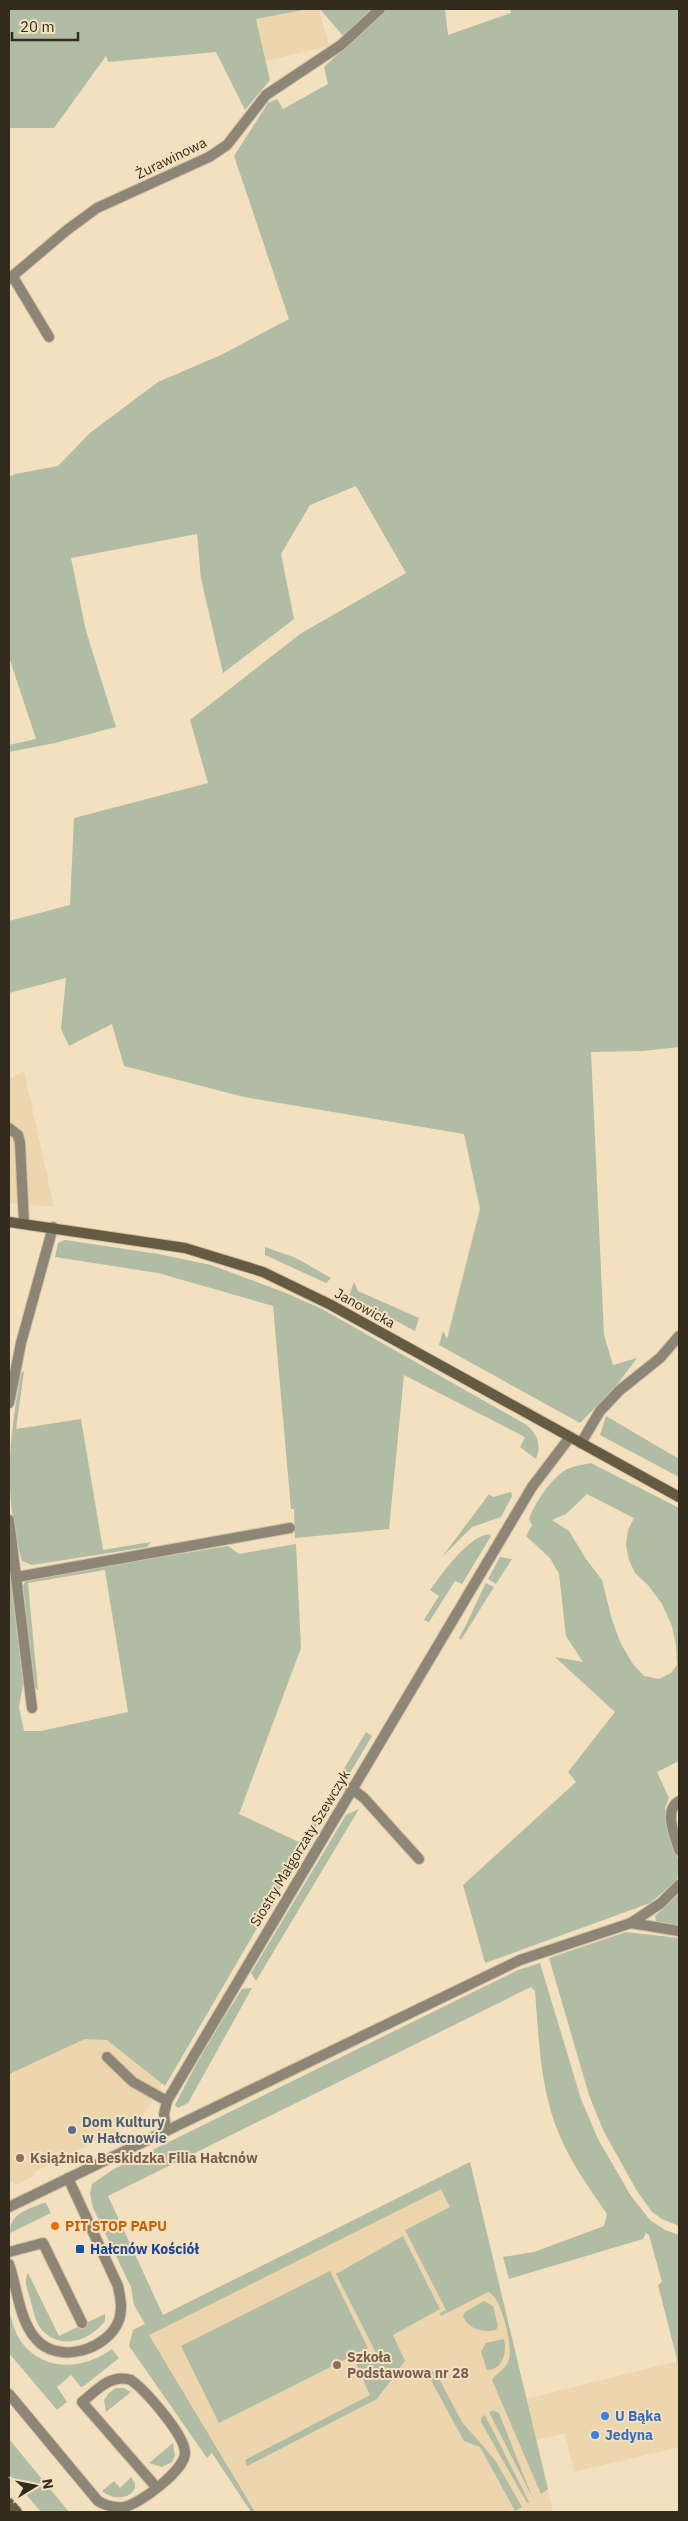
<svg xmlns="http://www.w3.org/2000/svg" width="688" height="2521" viewBox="0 0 688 2521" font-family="'IBM Plex Sans',sans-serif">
<rect width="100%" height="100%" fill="#f3e0bf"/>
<!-- built -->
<g fill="#edd5ad">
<path d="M309 9H319L329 46 266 61 256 19Z"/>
<path d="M24 1071 54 1207 9 1203V1079Z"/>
<path d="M253 1930 142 2118 36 2171 35 2175 16 2185 12 2182 9 2184V1981Z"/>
<path d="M470 2162 526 2399 678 2361 679 2447 574 2472 565 2433 536 2440 553 2512H251L133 2330Z"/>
</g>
<!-- green -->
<g fill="#b0bca3" fill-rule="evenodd">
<path d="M9 9H309L256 19 270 80 245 110 216 52 108 62 106 56 54 128H9Z"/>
<path d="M320 9H372L343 36Z"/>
<path d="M386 9H445L448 35 511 13 510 9H679V1047L643 1051 591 1052 604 1335 613 1365 637 1358 616 1386 580 1423 439 1345 443 1331 447 1339 480 1209 464 1134 244 1097 124 1066 112 1024 69 1046 61 1029 66 978 9 993V921L70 905 74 818 208 783 190 720 300 634 406 573 356 486 310 505 281 554 294 619 223 673 201 579 197 534 71 558 86 631 116 727 55 743 9 752V745L36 739 9 657V477L15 474 58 466 90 433 158 382 221 355 289 319 234 156 268 103 277 99 283 109 328 84 324 67Z"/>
<path d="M65 1240 158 1254 211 1265 286 1293 322 1309 525 1424C537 1433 542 1444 536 1459L520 1447 525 1437 404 1375 389 1529 295 1538 294 1509H291L273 1306 158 1273 55 1257 58 1243Z"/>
<path d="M265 1247 296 1258 331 1278 326 1283 265 1255Z"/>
<path d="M354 1282 358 1291 419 1318 415 1331 349 1296Z"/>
<path d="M24 1371 16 1429 81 1419 103 1550 151 1542 147 1547 32 1565 22 1561C3 1495 9 1439 21 1373Z"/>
<path d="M606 1416 679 1459V1477L600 1435Z"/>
<path d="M591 1463 679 1508V1761L657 1772 669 1798 665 1808 679 1863 677 1880 650 1903 485 1963 463 1885 576 1782 568 1772 615 1712 555 1657 583 1662 566 1636 559 1574 550 1558 526 1536 532 1525 529 1519C535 1503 550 1480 564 1471 572 1466 582 1465 591 1463ZM587 1494 634 1518 628 1530 626 1545 629 1560 635 1573 648 1585 662 1604 672 1626 676 1645 677 1665 671 1673 659 1679 644 1676 633 1664 621 1644 612 1620 602 1580 586 1559 569 1531 552 1520 566 1514Z"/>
<path d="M511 1492 512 1496 501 1517 472 1527 442 1557 489 1494 493 1497Z"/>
<path d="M489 1534 491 1536 462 1584 455 1581 429 1622 424 1620 439 1596 430 1590C444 1572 466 1538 489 1534Z"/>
<path d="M296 1544 301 1648 239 1814 299 1842 318 1813 322 1817 165 2086 107 2040 85 2039 9 2074V1560L23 1684 19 1707 24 1731H41L128 1712 105 1570 28 1583 38 1690 34 1687 23 1586 26 1579 228 1546 239 1554Z"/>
<path d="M500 1557 512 1559 496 1584 488 1579Z"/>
<path d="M486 1583 494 1587 461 1640 459 1638C470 1619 476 1602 486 1583Z"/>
<path d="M366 1732 372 1736 350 1773 342 1772Z"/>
<path d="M359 1809 256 1981 251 1973 346 1815Z"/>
<path d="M679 1894V1925L656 1921 655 1916Z"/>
<path d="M626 1932 679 1938V2226L662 2219 652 2212 637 2191 603 2130 589 2095 549 1958Z"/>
<path d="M540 1963 581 2099 598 2139 631 2196 650 2220 665 2230 679 2235V2367L658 2285 662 2282 649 2235 646 2233 643 2239 509 2279 503 2257 534 2252 604 2226 607 2214C590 2189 572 2165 560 2136 540 2091 539 2039 535 1991L531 1987 108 2196 163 2315 470 2162 548 2489 541 2494 492 2380C497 2372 506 2370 509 2359 513 2346 501 2295 488 2292L441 2316 440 2313 446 2310 405 2230 450 2207 441 2189 149 2335 255 2512H251L212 2453 207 2458 129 2346 133 2330 145 2324 134 2305 131 2287 93 2208 90 2193 92 2184 114 2169 518 1970Z"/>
<path d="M252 1988 188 2103 178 2108 175 2105C195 2065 218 2026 242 1989Z"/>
<path d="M43 2203H46L51 2213 10 2233C10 2213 27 2210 43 2203Z"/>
<path d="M403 2236 440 2309 393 2335 405 2361 377 2399 247 2466 245 2460 370 2395 356 2363 376 2353 336 2274Z"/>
<path d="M330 2271 368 2348 219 2423 181 2346Z"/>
<path d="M28 2273 59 2336 105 2314V2321C90 2341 60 2351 41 2329 35 2321 33 2309 30 2299 28 2290 23 2282 28 2273Z"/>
<path d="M484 2301 493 2306 498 2326 496 2330C483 2333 470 2330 463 2317L465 2312Z"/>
<path d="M9 2311C12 2322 15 2333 22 2343 45 2373 85 2369 112 2349L119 2358 84 2386 81 2387 71 2375 57 2387 67 2402 57 2410 9 2353Z"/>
<path d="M504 2339C507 2352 503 2370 487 2370L481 2352 486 2343Z"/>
<path d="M431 2370 436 2373 462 2422 495 2460 522 2507 515 2511 480 2447 464 2441 427 2373Z"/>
<path d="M116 2388H124L131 2392 106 2412 104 2400 109 2393Z"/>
<path d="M494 2411 499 2413 533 2499 489 2412Z"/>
<path d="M485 2415 529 2502 527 2503 481 2422V2418Z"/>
<path d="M9 2439 69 2512H41L9 2474Z"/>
<path d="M173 2443 175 2456 172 2462 162 2467 149 2463Z"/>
<path d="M131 2477 135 2483V2488C128 2501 112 2499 102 2491L114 2481 120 2488Z"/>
</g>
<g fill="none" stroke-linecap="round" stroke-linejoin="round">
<!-- lane casing -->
<g stroke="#d0bfa2" stroke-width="12">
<g id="lane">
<path d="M13 277 49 337"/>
<path d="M9 1128 18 1135 20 1143 24 1224"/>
<path d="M581 1443 600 1411 620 1390 660 1358 679 1336"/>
<path d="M351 1788 364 1798 419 1859"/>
<path d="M679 1801C663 1811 675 1835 679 1850"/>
<path d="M631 1923 679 1931"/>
<path d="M107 2057 133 2082 167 2101"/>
<path d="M166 2131 520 1960 631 1923 661 1903 679 1885"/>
<path d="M9 2252 43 2243 82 2323"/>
<path d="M9 2264C17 2287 19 2320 36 2339 58 2365 108 2350 119 2320 123 2308 120 2297 118 2286L68 2178"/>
<path d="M9 2394 98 2501C106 2506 114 2508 124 2507 140 2504 185 2470 185 2453 185 2435 146 2391 131 2380 111 2373 97 2390 82 2402L157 2488"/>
</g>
</g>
<!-- street casing -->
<g stroke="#d0bfa2" stroke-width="12">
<g id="street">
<path d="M9 279 67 230 97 208 209 157 227 145 266 95 341 45 380 9"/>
<path d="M9 1403 21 1343 53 1227"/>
<path d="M9 1520 32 1708"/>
<path d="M17 1577 290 1528"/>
<path d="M9 2207 166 2131 164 2114 167 2101 532 1487 570 1437"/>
</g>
</g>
<!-- secondary casing -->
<g stroke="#d0bfa2" stroke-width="12">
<g id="secondary">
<path d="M9 1222 185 1248 263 1272 331 1305 679 1497"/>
<path d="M9 2503 17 2512"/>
</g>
</g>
<!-- lane -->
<use href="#lane" stroke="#8d8676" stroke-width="10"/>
<!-- street -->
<use href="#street" stroke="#8d8676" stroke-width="10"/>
<!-- secondary -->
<use href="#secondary" stroke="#655b43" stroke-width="10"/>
</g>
<!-- markers -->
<circle fill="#5c6f8a" stroke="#f3e0bf" stroke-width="2" cx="72" cy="2130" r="5"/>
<g fill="#8d6e63" stroke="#f3e0bf" stroke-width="2">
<circle cx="20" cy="2158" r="5"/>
<circle cx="337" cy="2365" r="5"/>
</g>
<circle fill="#e8710a" stroke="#f3e0bf" stroke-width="2" cx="55" cy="2226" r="5"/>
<rect fill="#1a4fb4" stroke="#f3e0bf" stroke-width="2" x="75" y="2244" width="10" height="10" rx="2.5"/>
<g fill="#3f7fe0" stroke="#f3e0bf" stroke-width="2">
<circle cx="605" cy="2416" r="5"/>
<circle cx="595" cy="2435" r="5"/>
</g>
<g text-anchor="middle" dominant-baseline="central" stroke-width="4" stroke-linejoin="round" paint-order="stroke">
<!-- street labels -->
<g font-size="14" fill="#332b1e" stroke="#f3e0bf">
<text transform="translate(171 158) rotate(-26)">Żurawinowa</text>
<text transform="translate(365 1308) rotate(29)">Janowicka</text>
<text transform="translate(300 1848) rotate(-59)">Siostry Małgorzaty Szewczyk</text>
</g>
<!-- service labels -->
<g font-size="14" font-weight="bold" fill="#4e5e75" stroke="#f3e0bf" text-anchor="start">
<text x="82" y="2122">Dom Kultury<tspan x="82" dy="16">w Hałcnowie</tspan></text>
</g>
<!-- education labels -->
<g font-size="14" font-weight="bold" fill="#785e54" stroke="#f3e0bf" text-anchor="start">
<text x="30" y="2158">Książnica Beskidzka Filia Hałcnów</text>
<text x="347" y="2357">Szkoła<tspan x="347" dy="16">Podstawowa nr 28</tspan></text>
</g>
<!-- food labels -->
<g font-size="14" font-weight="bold" fill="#c56008" stroke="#f3e0bf" text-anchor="start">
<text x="65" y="2226">PIT STOP PAPU</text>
</g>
<!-- transit labels -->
<g font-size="14" font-weight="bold" fill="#164399" stroke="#f3e0bf" text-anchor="start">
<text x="90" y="2249">Hałcnów Kościół</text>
</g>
<!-- shop labels -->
<g font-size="14" font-weight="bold" fill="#366cbe" stroke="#f3e0bf" text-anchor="start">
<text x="615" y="2416">U Bąka</text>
<text x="605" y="2435">Jedyna</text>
</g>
</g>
<!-- border -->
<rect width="688" height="2521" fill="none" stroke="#332b1e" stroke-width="20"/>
<!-- north arrow -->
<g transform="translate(35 2486) rotate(80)" stroke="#f3e0bf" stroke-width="4" paint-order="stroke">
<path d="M0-4L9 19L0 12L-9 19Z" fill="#332b1e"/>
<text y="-8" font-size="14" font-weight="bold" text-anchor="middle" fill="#332b1e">N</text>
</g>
<!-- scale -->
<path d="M12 32v8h66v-8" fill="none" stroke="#332b1e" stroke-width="2.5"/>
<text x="20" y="32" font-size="15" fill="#332b1e" stroke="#f3e0bf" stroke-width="4" paint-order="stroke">20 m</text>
</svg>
